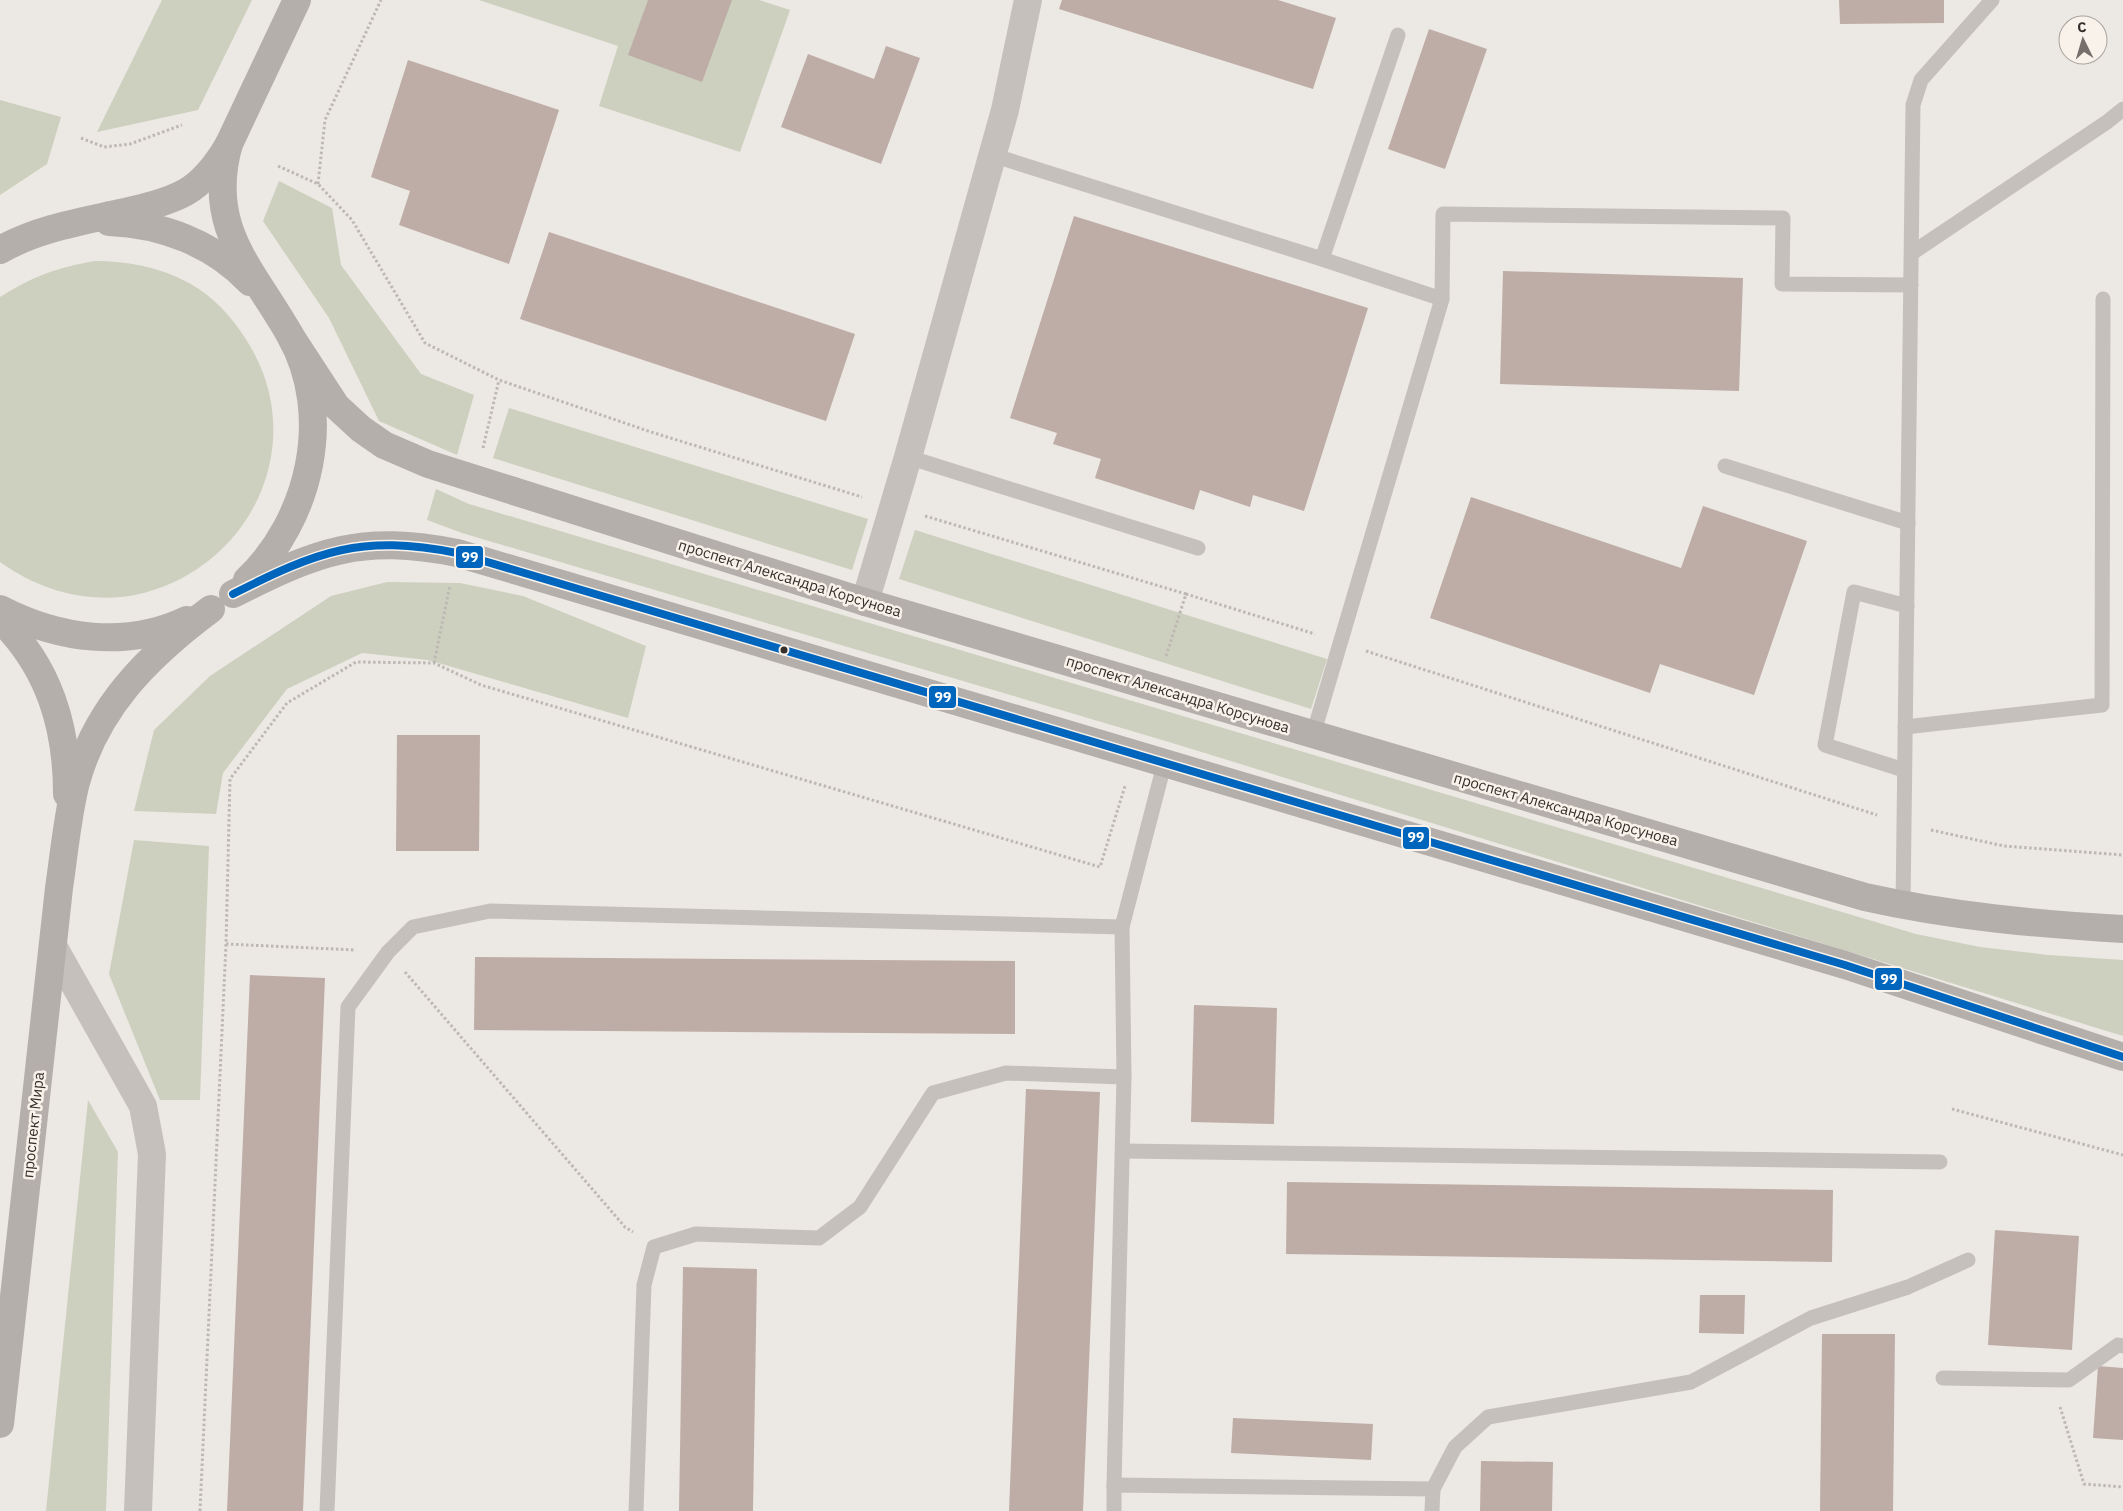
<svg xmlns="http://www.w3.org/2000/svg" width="2123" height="1511" viewBox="0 0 2123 1511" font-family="'IBM Plex Sans',sans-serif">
<rect width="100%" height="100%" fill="#ece8e3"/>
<!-- green -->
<g fill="#cdd0be">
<path d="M162 0H252L198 110 97 132Z"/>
<path d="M479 0H759L790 10 740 152 599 106 618 46Z"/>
<path d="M0 100 61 117 47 164 0 195Z"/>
<path d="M279 181 332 208 341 265 421 374 474 395 457 455 379 421 329 318 263 221Z"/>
<path d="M95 261C127 261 160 267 189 283 213 296 233 318 247 341 312 443 250 571 135 595 87 604 39 590 0 562V297C34 276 55 268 95 261Z"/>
<path d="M509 408 868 519 852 570 493 458Z"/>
<path d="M436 489 469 504 1916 934 1980 947 2048 955 2123 960V1036L1169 742 462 533 427 520Z"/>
<path d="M915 530 1327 659 1311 709 899 579Z"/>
<path d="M387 582 460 583 523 596 646 646 628 718 428 660 362 653 287 689 223 773 216 814 134 811 154 730 210 676 331 596Z"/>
<path d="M134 840 209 846 200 1100H160L109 974Z"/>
<path d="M88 1100 118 1152 106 1511H46Z"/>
</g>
<!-- building -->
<g fill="#beada6">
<path d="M648 0H732L702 82 628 55Z"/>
<path d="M1062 0H1278L1336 18 1313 89 1059 9Z"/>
<path d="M1839 0H1944V23L1840 24Z"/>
<path d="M1429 29 1487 49 1445 169 1388 149Z"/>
<path d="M886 46 920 58 881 164 781 127 808 54 874 79Z"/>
<path d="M408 60 559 110 509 264 399 225 410 191 371 177Z"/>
<path d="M1074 216 1368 308 1304 511 1253 495 1250 507 1200 490 1194 510 1095 478 1101 459 1053 444 1057 433 1010 418Z"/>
<path d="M549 232 855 334 826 421 520 319Z"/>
<path d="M1503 271 1743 278 1739 391 1500 384Z"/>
<path d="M1471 497 1681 568 1703 506 1807 541 1754 695 1660 664 1650 693 1430 618Z"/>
<path d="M397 735H480L479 851H396Z"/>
<path d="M475 957 1015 961V1034L474 1030Z"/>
<path d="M250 975 325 978 303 1511H227Z"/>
<path d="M1194 1005 1277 1008 1274 1124 1191 1122Z"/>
<path d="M1026 1089 1100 1092 1083 1511H1009Z"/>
<path d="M1287 1182 1833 1190 1832 1262 1286 1254Z"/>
<path d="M1995 1230 2079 1236 2072 1350 1988 1345Z"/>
<path d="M683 1267 757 1269 753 1511H679Z"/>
<path d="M1700 1295H1745L1744 1334 1699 1333Z"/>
<path d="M1822 1334H1895L1893 1511H1820Z"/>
<path d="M2098 1366 2123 1368V1440L2093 1438Z"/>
<path d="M1233 1418 1373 1424 1371 1460 1231 1453Z"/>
<path d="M1481 1461 1553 1462 1552 1511H1480Z"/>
</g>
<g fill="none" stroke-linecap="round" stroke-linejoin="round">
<!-- path -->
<g stroke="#beb8b4" stroke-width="3" stroke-dasharray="2.5 2.5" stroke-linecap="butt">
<path d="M81 138 104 147 130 144 182 125"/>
<path d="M278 166 318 184 352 220 425 343 499 380 651 432 862 497"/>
<path d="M318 184 325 120 381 0"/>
<path d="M483 448 499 380"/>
<path d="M925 516 1186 594"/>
<path d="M1366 651 1877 815"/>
<path d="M1166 656 1186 594 1315 634"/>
<path d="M434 663 450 585"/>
<path d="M1931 830 2004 846 2123 855"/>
<path d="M226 944 356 950"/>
<path d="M405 972 625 1227 633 1232"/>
<path d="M1952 1109 2123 1155"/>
<path d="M2060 1407 2084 1484 2123 1487"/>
<path d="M200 1511 226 944 230 779 287 703 356 662 434 663 481 685 1100 867 1125 786"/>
</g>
<!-- lane -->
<g stroke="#c5c0bc" stroke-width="15">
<path d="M992 155 1322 259 1442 299 1313 735"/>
<path d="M1912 253 2107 122 2123 109"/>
<path d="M1322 259 1398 35"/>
<path d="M1442 299 1443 214 1783 218 1782 284 1911 285"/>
<path d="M908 457 1198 548"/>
<path d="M1725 466 1908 523"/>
<path d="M1905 727 2102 705 2103 299"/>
<path d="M1904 770 1825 745 1854 592 1907 606"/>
<path d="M1903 906 1913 105 1921 80 1992 0"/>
<path d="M1123 1151 1940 1162"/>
<path d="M1943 1378 2069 1380 2118 1345 2123 1346"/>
<path d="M1114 1485 1124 1077 1122 927 1164 765"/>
<path d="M1433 1489 1455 1447 1488 1417 1691 1382 1811 1318 1908 1287 1968 1260"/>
<path d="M327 1511 348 1007 388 952 413 927 490 911 1122 927"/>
<path d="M636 1511 644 1285 654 1247 696 1234 819 1238 860 1207 933 1093 1006 1073 1124 1077"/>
<path d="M1114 1511V1485L1433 1489 1432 1511"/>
</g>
<!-- street -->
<g stroke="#c5c0bc" stroke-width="28">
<path d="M865 602 908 457 1005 110 1028 0"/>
<path d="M53 946 143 1106 152 1154 138 1511"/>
</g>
<!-- primary -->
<g stroke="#b4afab" stroke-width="28">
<path d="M229 144C205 228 252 268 290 335 335 415 310 520 247 580"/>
<path d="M109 222C161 224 213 243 250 282"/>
<path d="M0 250C37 229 79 222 120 213 142 208 166 203 186 192 205 181 218 163 229 144L297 0"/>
<path d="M291 337 336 406 361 429 384 445 428 464 865 602 1865 897C1950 916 2036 924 2123 929"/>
<path d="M233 594C318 551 361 534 457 553L1845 965 2123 1057"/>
<path d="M0 609C58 639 126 649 187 620"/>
<path d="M0 619C49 667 67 726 67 794"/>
<path d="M0 1424 59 888C64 854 67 820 75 786 95 708 148 656 211 609"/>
</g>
<!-- bus-1 casing -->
<g stroke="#f8f2eb" stroke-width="11">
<path id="bus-1" d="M233 594C318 551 361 534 457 553L1845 965 2123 1057"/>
</g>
<!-- bus-1 -->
<use href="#bus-1" stroke="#0065bd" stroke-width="8"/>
</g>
<!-- markers -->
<circle fill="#362e2a" stroke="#f8f2eb" stroke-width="2" cx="784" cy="650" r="4.5"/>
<g text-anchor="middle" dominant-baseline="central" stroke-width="5" stroke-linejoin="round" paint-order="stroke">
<!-- street labels -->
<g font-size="15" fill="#362e2a" stroke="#f8f2eb">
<text transform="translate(790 578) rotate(17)">проспект Александра Корсунова</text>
<text transform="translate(1178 694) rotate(17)">проспект Александра Корсунова</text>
<text transform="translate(1566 809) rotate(16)">проспект Александра Корсунова</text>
<text transform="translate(33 1125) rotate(-84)">проспект Мира</text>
</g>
</g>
<g stroke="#f8f2eb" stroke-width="2">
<rect x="455" y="545" width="29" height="24" rx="5" fill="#0065bd"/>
<rect x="928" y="685" width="29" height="24" rx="5" fill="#0065bd"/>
<rect x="1402" y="826" width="28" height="24" rx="5" fill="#0065bd"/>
<rect x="1874" y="967" width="29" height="24" rx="5" fill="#0065bd"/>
</g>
<g font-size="14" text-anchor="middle" font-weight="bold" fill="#fff">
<text x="470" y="562">99</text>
<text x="943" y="702">99</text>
<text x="1416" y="842">99</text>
<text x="1889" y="984">99</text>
</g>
<!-- north arrow -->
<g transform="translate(2083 40) rotate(355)"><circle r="24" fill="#f8f2eb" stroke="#aaa49e"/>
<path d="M0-4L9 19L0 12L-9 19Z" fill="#766f6b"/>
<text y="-8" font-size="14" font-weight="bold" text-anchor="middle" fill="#362e2a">С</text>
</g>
</svg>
